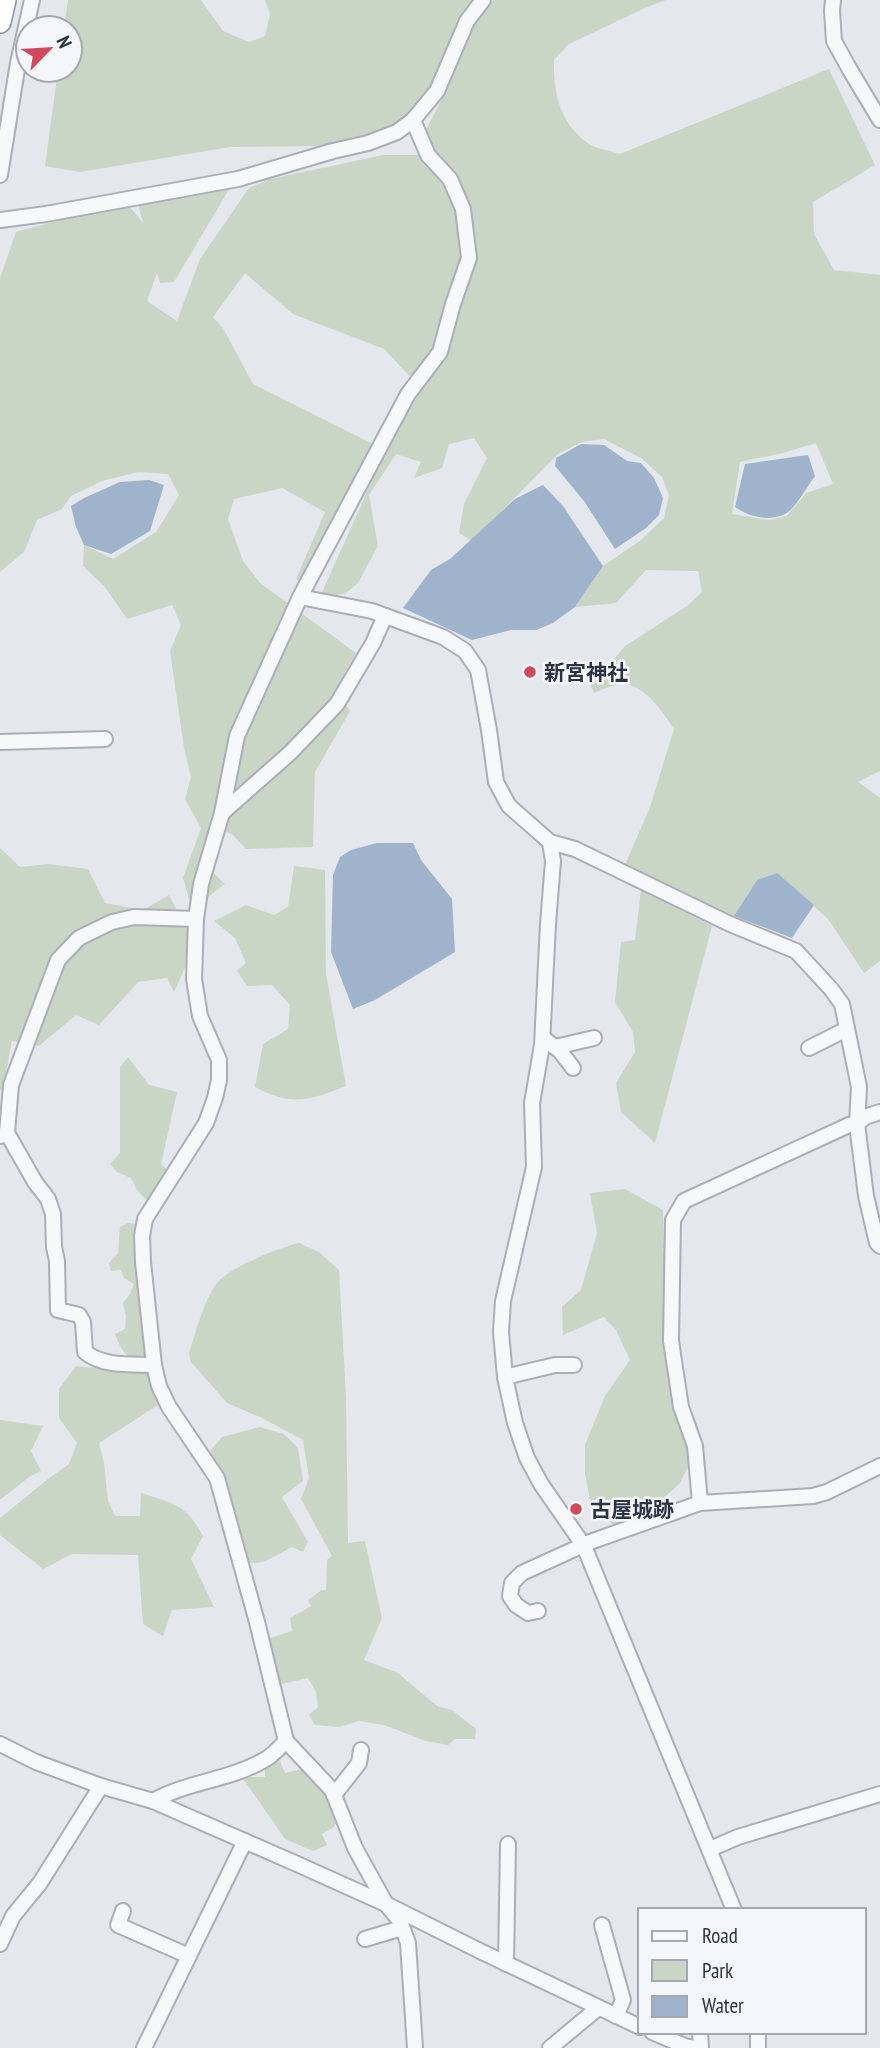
<svg xmlns="http://www.w3.org/2000/svg" width="880" height="2048" viewBox="0 0 880 2048" font-family="'PT Sans Narrow','Noto Sans JP',sans-serif">
<rect width="100%" height="100%" fill="#e4e7ec"/>
<!-- green -->
<g fill="#c9d6c5" fill-rule="evenodd">
<path d="M68 0H201L223 31 249 42 265 36 270 14 265 0H476L432 88 410 116 395 128 367 138 331 146 230 147 80 172 45 166 58 70H70V28H64Z"/>
<path d="M494 0H666L645 8 569 44 554 60C553 93 560 124 589 144 597 149 611 151 620 154L829 69 875 165 813 202 814 234 834 270 880 275V771L858 782 880 798V961L864 973 828 919 777 873 757 880 734 916 625 865 650 807 674 729C663 712 643 682 621 684 612 685 602 690 594 693L591 686 625 646 687 606 702 592 698 571 646 570 616 603 575 607 603 566 641 540 664 518 669 495 662 477 641 458 604 439 582 442 558 454 472 541 459 533 464 504 487 458 474 438 449 444 442 468 414 478 421 462 396 454 369 495 378 546 358 583 346 593 319 599 389 443 422 389 384 349 293 314 245 273 213 317 223 328 253 384 377 446 303 583 296 579 325 512 282 488 234 499 228 519 243 561 260 583 356 653 335 690 350 711 315 772 313 847 246 849 233 835 224 831 202 848 201 861 225 884 209 896 189 899 183 878 201 828 185 799 191 777 184 748 170 651 181 625 172 605 127 619 104 586 83 566 84 545 113 559 156 532 179 495 168 474 138 472 102 481 71 496 62 509 37 520 24 552 0 572V278L16 232 126 202 143 223 138 204 231 186 174 282 160 283 157 273 147 301 177 321 200 259 249 188 270 179 383 155H418L426 130 444 95 475 20ZM816 443 833 484 806 493 787 516 769 520 732 514 740 462 783 453Z"/>
<path d="M0 848 20 867 48 864 88 869 105 903 143 910 169 895 189 933 188 961 174 992 167 978 138 982 99 1025 76 1015 39 1046 12 1041 3 1088 0 1090Z"/>
<path d="M294 866 325 870 326 974 346 1086C310 1100 292 1107 255 1087L263 1044 288 1029 290 1005 272 985 247 986 237 971 246 963 235 938 214 921 246 905 274 915 288 907Z"/>
<path d="M641 890 712 926 655 1143 621 1112 616 1083 635 1052 633 1032 615 1002 621 942 635 940Z"/>
<path d="M128 1057 149 1085 177 1092 161 1164 168 1171 148 1202 137 1190 131 1178 117 1172 110 1164 120 1153V1067Z"/>
<path d="M625 1189 663 1210 666 1339 691 1461 680 1483 646 1514 615 1526 591 1506 585 1473V1445L605 1396 630 1360 616 1330 604 1317 563 1335 562 1307 581 1290 597 1233 590 1193Z"/>
<path d="M128 1223 140 1224 149 1359C126 1361 122 1352 115 1334L125 1329 126 1316 123 1303 130 1294 134 1284 124 1278 121 1270 111 1271 109 1263 118 1253 120 1227Z"/>
<path d="M299 1243 319 1252 339 1270 346 1397 348 1543 365 1541 382 1618 364 1660 398 1673 437 1706 452 1710 476 1729 475 1739H455L448 1745 426 1741 384 1725 359 1721 339 1727 315 1725 309 1715 318 1707 316 1692 308 1678 277 1685 267 1639 292 1631 290 1618 311 1606 308 1600 322 1590H326L327 1560 332 1556 301 1499 309 1478 303 1440 262 1418 227 1403 191 1362 189 1353C196 1332 204 1300 217 1283 228 1268 281 1247 299 1243Z"/>
<path d="M76 1366 151 1373 158 1405 99 1443 104 1463 108 1501 115 1516H140L141 1493C173 1503 186 1504 203 1536L191 1559 214 1607 172 1610 163 1636 143 1624 138 1555 72 1554 43 1569 0 1535V1518L48 1479 69 1464 77 1443 59 1418V1389Z"/>
<path d="M0 1420 43 1426 31 1451 41 1471 29 1477 0 1500Z"/>
<path d="M260 1427 284 1434 298 1448 303 1481 282 1497 308 1542 303 1552 292 1547C278 1554 262 1567 245 1562L227 1485 210 1451 222 1437Z"/>
<path d="M280 1761 285 1773 306 1768 330 1791 340 1816 334 1827 322 1834 327 1845 313 1851 285 1839 242 1777H265V1765Z"/>
</g>
<!-- water -->
<g fill="#9fb4cc">
<path d="M581 444 604 445 627 461 641 463 654 478 663 498 659 515 646 528 615 549 584 501 555 466 556 458Z"/>
<path d="M808 455 815 476C808 485 796 507 788 512 772 523 749 517 735 507L745 464Z"/>
<path d="M149 480 164 485 150 531 111 554 84 545 76 527 71 506 84 498 120 482Z"/>
<path d="M543 485 563 506 603 566 575 607 553 623 536 630H511L472 640 403 608 431 570 450 559 515 499Z"/>
<path d="M377 843H413L421 860 452 899 455 952 375 1000 353 1009 331 952 333 875 340 857 351 850Z"/>
<path d="M777 873 814 905 792 938 734 916 757 880Z"/>
</g>
<g fill="none" stroke-linecap="round" stroke-linejoin="round">
<!-- minor casing -->
<g stroke="#a9aeb7" stroke-width="18">
<g id="minor">
<path d="M833 0 832 11 834 41 850 70 880 120"/>
<path d="M413 120 428 155 450 179 463 209 469 258 453 304 440 352 408 394 300 597 237 736 222 813 201 884 196 919 194 979 200 1016 219 1060V1080L215 1098 206 1123 145 1219 142 1236 143 1262 154 1365 159 1386 169 1407 217 1478 257 1622 286 1741 332 1790 355 1848 386 1904 400 1921 408 1943 415 2048"/>
<path d="M0 175 18 63 32 0"/>
<path d="M0 220 46 214 238 179 333 151 368 143 397 132 413 120 437 91 467 21 483 0"/>
<path d="M300 597 372 611 443 637 465 651 478 670 489 730 496 782 509 806 550 842 575 849 730 924 796 951 831 989 842 1004 859 1087 857 1124 866 1196 877 1243 880 1246"/>
<path d="M0 742 105 739"/>
<path d="M222 813 290 753 337 704 373 643 385 616"/>
<path d="M550 842 553 861 548 924 542 1045 532 1103 534 1167 503 1301 501 1332 505 1377 515 1423 527 1458 541 1484 584 1546 734 1910"/>
<path d="M543 1038 560 1051 573 1068"/>
<path d="M555 1047 594 1038"/>
<path d="M809 1048 847 1029"/>
<path d="M7 1133 35 1182 48 1199 53 1214 54 1247 57 1261 58 1310 79 1315 83 1322 85 1352C103 1367 132 1364 154 1365"/>
<path d="M0 1136 7 1133 11 1085 58 960 79 938 112 922 134 917 196 919"/>
<path d="M505 1377 555 1365H574"/>
<path d="M700 1503 695 1446 681 1407 671 1341 673 1220 684 1201 849 1125 857 1124 865 1117 880 1112"/>
<path d="M538 1611 528 1613 516 1605 510 1596 512 1583 522 1573 590 1542 700 1503 813 1496 827 1492 880 1466"/>
<path d="M0 1744 36 1762 101 1786 153 1801 297 1864 386 1904 480 1951 640 2027"/>
<path d="M334 1795 359 1763 361 1750"/>
<path d="M153 1801C189 1781 231 1780 266 1759 273 1755 280 1747 286 1741"/>
<path d="M710 1849 738 1837 880 1794"/>
<path d="M123 1911 118 1925 189 1956"/>
<path d="M602 1925 623 2000 616 2016"/>
<path d="M365 1939 402 1928"/>
<path d="M0 1944 13 1916 40 1883 101 1786"/>
<path d="M506 1964 508 1844"/>
<path d="M652 2032 685 2046 694 2048"/>
<path d="M700 2032 701 2048"/>
<path d="M144 2048 245 1841"/>
<path d="M550 2048 598 2008"/>
<path d="M758 2048V2032"/>
</g>
</g>
<!-- highway casing -->
<g stroke="#8b94a3" stroke-width="24">
<path id="highway" d="M0 22 5 0"/>
</g>
<!-- minor -->
<use href="#minor" stroke="#f7f8fa" stroke-width="14"/>
<!-- highway -->
<use href="#highway" stroke="#fff" stroke-width="21"/>
</g>
<!-- markers -->
<g fill="#d1495b" stroke="#f4f6f9" stroke-width="2.5">
<circle cx="530" cy="672" r="7"/>
<circle cx="576" cy="1509" r="7"/>
</g>
<g text-anchor="middle" dominant-baseline="central" stroke-width="5" stroke-linejoin="round" paint-order="stroke">
<!-- poi labels -->
<g font-size="21" font-weight="bold" fill="#2b3445" stroke="#f4f6f9" text-anchor="start">
<text x="544" y="672">新宮神社</text>
<text x="590" y="1509">古屋城跡</text>
</g>
</g>
<!-- legend -->
<rect x="638" y="1908" width="228" height="126" fill="#f4f6f9" stroke="#a4a8b1" stroke-width="2"/>
<rect x="652" y="1931" width="35" height="10" fill="#f7f8fa" stroke="#a4a8b1" stroke-width="2"/>
<text x="702" y="1943" font-size="21" fill="#2b3445">Road</text>
<rect x="652" y="1960" width="35" height="21" fill="#c9d6c5" stroke="#a4a8b1" stroke-width="2"/>
<text x="702" y="1978" font-size="21" fill="#2b3445">Park</text>
<rect x="652" y="1996" width="35" height="21" fill="#9fb4cc" stroke="#a4a8b1" stroke-width="2"/>
<text x="702" y="2013" font-size="21" fill="#2b3445">Water</text>
<!-- north arrow -->
<g transform="translate(49 49) rotate(65)"><circle r="33" fill="#f4f6f9" stroke="#a4a8b1" stroke-width="2"/>
<path d="M0-5L12 26L0 18L-12 26Z" fill="#d1495b"/>
<text y="-10" font-size="19" font-weight="bold" text-anchor="middle" fill="#2b3445">N</text>
</g>
</svg>
